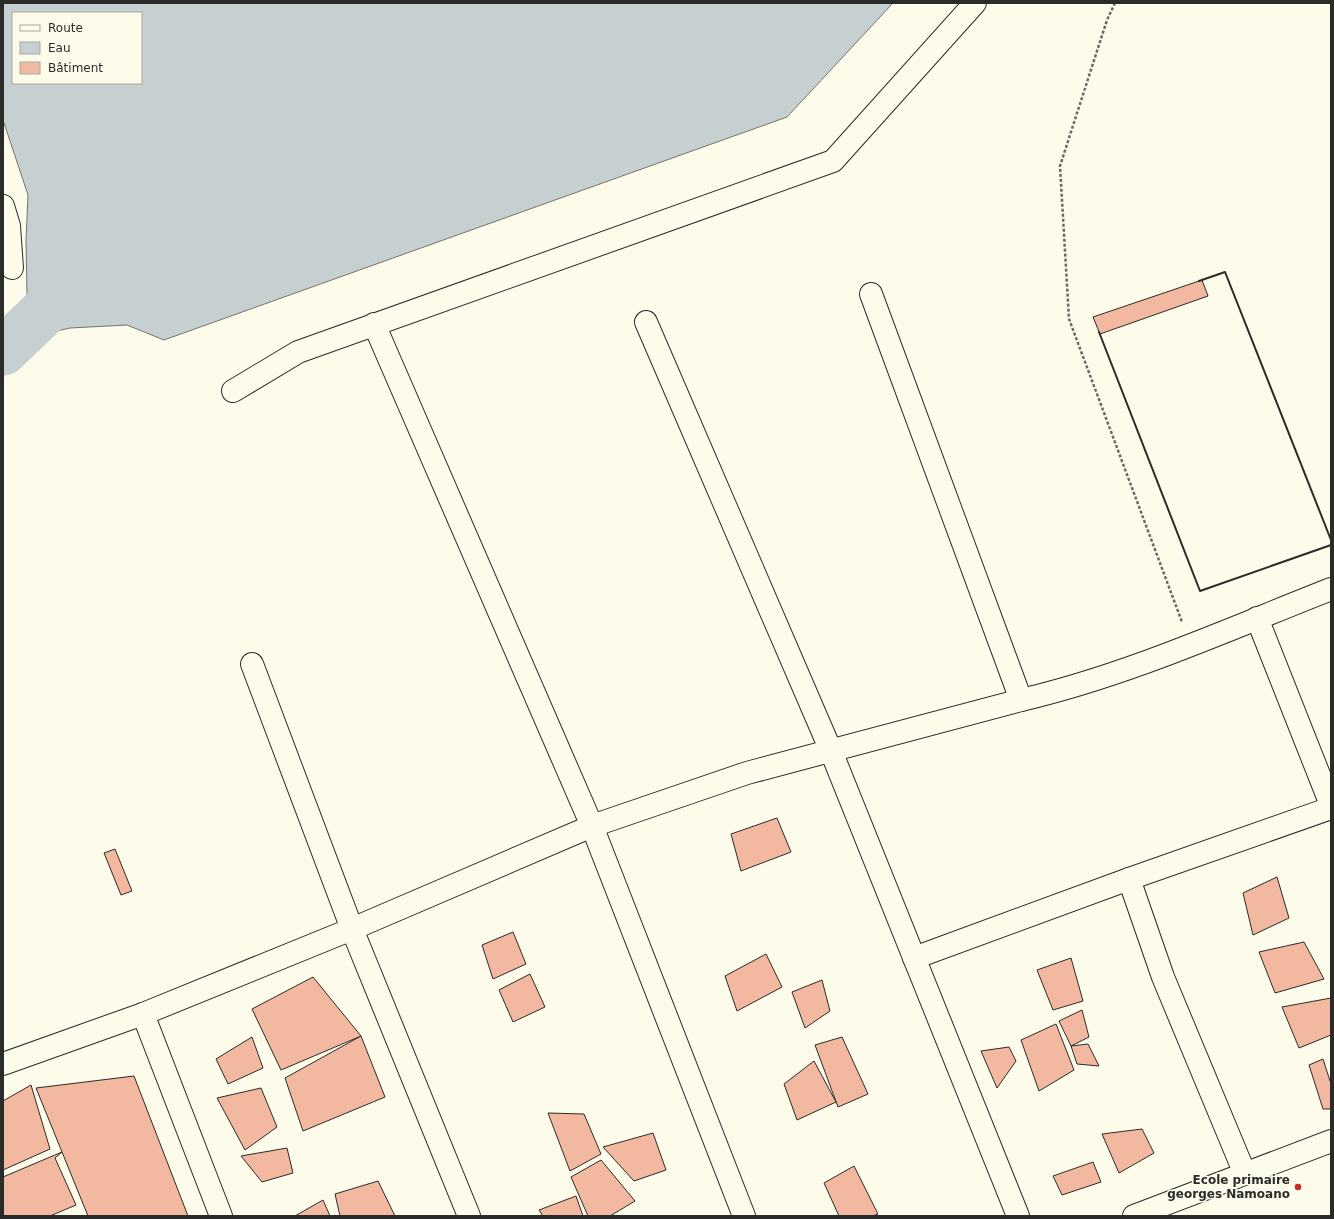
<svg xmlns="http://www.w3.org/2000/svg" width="1334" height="1219" viewBox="0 0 1334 1219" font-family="'DejaVu Sans',sans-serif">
<rect width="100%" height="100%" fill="#fdfbea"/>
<!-- water -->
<path fill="#c7d0d0" stroke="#74746e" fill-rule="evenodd" d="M3 3H893L787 117 164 340 127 325 70 328 36 336 17 315 27 295 26 241 28 195 3 120ZM13 13H141V83H13Z"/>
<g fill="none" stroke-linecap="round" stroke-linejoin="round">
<!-- river -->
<path stroke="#c7d0d0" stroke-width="49" d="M3 351 77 280"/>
</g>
<!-- building -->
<g fill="#f2b8a0" stroke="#2b2b2b">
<path d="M1202 280 1208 296 1100 334 1093 317Z"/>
<path d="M777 818 791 852 741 871 731 834Z"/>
<path d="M115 849 132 891 121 895 104 853Z"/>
<path d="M1277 877 1289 918 1253 935 1243 893Z"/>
<path d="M513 932 526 964 493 979 482 945Z"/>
<path d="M1304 942 1324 979 1275 993 1259 952Z"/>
<path d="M766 954 782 987 737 1011 725 976Z"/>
<path d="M1071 958 1083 1001 1053 1010 1037 970Z"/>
<path d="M530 974 545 1007 513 1022 499 990Z"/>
<path d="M313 977 361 1036 281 1070 252 1009Z"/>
<path d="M822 980 830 1011 805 1028 792 992Z"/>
<path d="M1331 998V1035L1299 1048 1282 1007Z"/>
<path d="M1082 1010 1089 1037 1071 1046 1059 1021Z"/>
<path d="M1056 1024 1074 1070 1039 1091 1021 1040Z"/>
<path d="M361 1036 385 1097 303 1131 285 1078Z"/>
<path d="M252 1037 263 1068 228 1084 216 1059Z"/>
<path d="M842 1037 868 1094 838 1107 815 1045Z"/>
<path d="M1088 1044 1099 1066 1077 1064 1071 1046Z"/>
<path d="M1009 1047 1016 1061 997 1088 981 1051Z"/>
<path d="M1323 1059 1331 1084V1109H1323L1309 1065Z"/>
<path d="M814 1061 836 1102 797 1120 784 1084Z"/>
<path d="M134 1076 188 1216H88L36 1088Z"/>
<path d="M31 1085 50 1149 3 1170V1101Z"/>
<path d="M261 1088 277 1127 245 1150 217 1098Z"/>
<path d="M548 1113 584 1114 601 1154 570 1171Z"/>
<path d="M1142 1129 1154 1153 1119 1173 1102 1134Z"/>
<path d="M653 1133 666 1170 634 1181 603 1147Z"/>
<path d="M287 1148 293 1173 262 1182 241 1156Z"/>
<path d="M62 1152 55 1158 76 1205 50 1216H3V1177Z"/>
<path d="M601 1160 635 1201 610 1216H588L571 1177Z"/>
<path d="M1093 1162 1101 1182 1062 1195 1053 1176Z"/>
<path d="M854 1166 878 1214 872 1216H839L824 1183Z"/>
<path d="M378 1181 395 1216H340L335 1194Z"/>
<path d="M576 1196 583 1216H543L539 1210Z"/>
<path d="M323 1200 330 1216H295Z"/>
</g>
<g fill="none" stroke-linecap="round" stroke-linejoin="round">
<!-- street casing -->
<g stroke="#2b2b2b" stroke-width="24">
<g id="street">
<path d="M3 206 9 226 12 268"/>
<path d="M871 294 1021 700"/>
<path d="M646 322 831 751 1018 1216"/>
<path d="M374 324 592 826 744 1216"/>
<path d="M233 391 298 352 833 161 975 3"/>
<path d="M1257 618 1331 805"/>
<path d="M252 664 352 929 469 1216"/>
<path d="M1129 879 1163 977 1245 1174"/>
<path d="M914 958 1129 879 1331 808"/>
<path d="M143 1014 221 1216"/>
<path d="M3 1064 143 1014 352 929 592 826 747 773 1021 700C1128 675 1229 629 1331 589"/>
<path d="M1134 1216 1331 1141"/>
</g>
</g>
<!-- path -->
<path stroke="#6a6964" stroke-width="2.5" stroke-dasharray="3 2" stroke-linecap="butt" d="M1115 3 1107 20 1060 166 1069 319 1182 622"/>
<!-- street -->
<use href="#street" stroke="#fdfbea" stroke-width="22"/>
<!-- wall -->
<g stroke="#2b2b2b" stroke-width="2">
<path d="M1199 281 1225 272 1331 540"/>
<path d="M1099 332 1200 591 1331 545"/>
</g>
</g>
<!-- markers -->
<circle fill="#c62828" stroke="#fdfbea" stroke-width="1.5" cx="1298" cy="1187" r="4"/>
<g text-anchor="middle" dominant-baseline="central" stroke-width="3" stroke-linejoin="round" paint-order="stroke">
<!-- poi labels -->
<g font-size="12" font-weight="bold" fill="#2b2b2b" stroke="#fdfbea" text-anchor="end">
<text x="1290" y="1180">Ecole primaire<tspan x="1290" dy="14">georges Namoano</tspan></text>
</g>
</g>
<!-- border -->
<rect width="1334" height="1219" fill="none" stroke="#2b2b2b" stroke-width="8"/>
<!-- legend -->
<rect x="12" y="12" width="130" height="72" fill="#fdfbea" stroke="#a9a89e"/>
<rect x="20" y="25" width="20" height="6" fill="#fdfbea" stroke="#a9a89e"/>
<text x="48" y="32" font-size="12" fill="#2b2b2b">Route</text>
<rect x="20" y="42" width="20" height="12" fill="#c7d0d0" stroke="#a9a89e"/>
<text x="48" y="52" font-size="12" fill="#2b2b2b">Eau</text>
<rect x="20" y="62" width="20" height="12" fill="#f2b8a0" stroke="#a9a89e"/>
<text x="48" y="72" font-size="12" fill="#2b2b2b">Bâtiment</text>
</svg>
